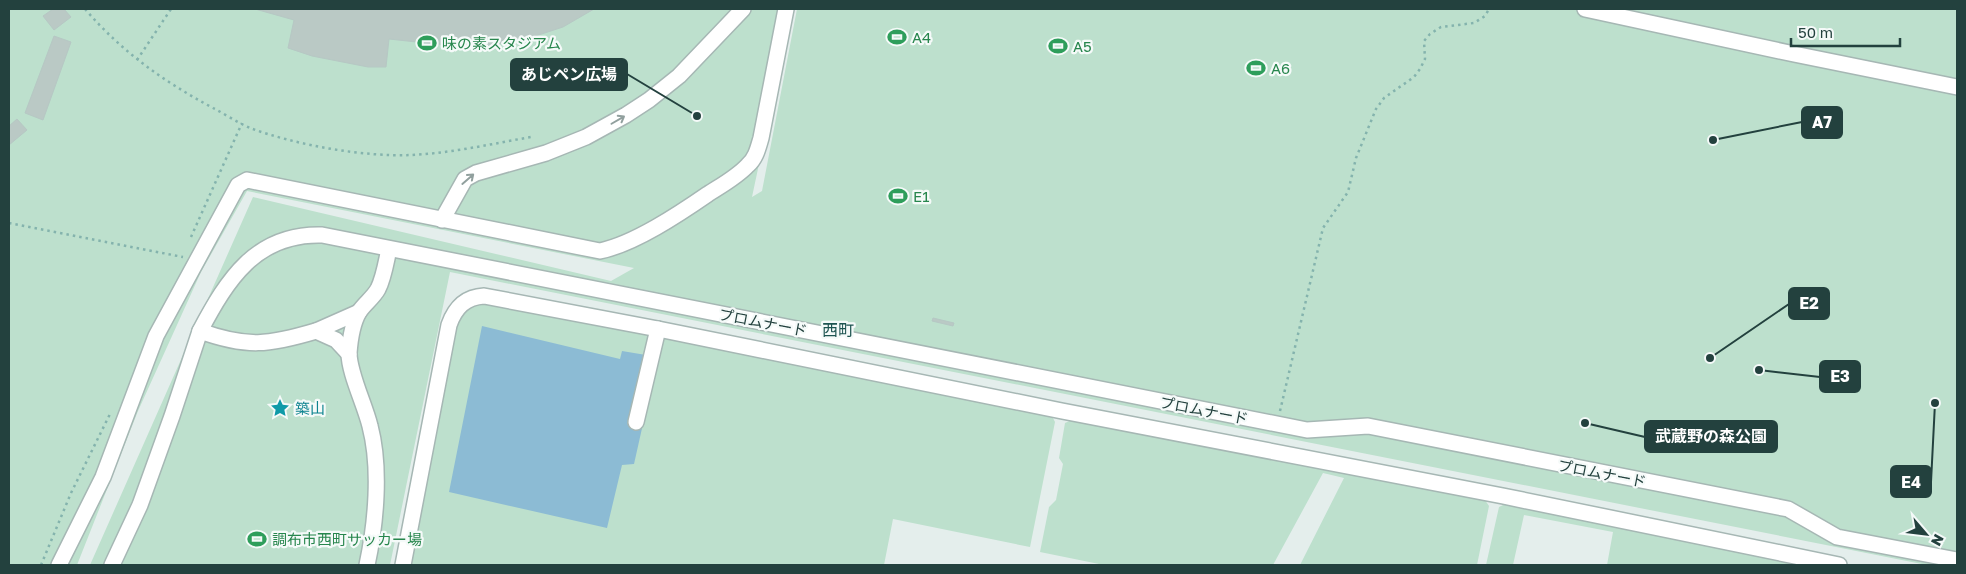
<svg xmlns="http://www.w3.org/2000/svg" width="1966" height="574" viewBox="0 0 1966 574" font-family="'Golos Text','Noto Sans JP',sans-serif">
<rect width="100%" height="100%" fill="#e4eeec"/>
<!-- green -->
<g fill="#bde0cd">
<path d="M9 9H792L752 197 762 191 797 9H1957V565H1927L450 272 390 565H90L253 197 611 281 634 268 247 191 201 272 138 411 77 565H9Z"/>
<path d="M482 294 1050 412 1055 422 1030 547 893 519 884 565H405L454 311Z"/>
<path d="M1074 419 1485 500 1489 506 1477 565H1300L1344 478 1323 473 1273 565H1104L1040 552 1049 507 1056 500 1063 464 1059 458 1065 423Z"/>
<path d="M1505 504 1810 565H1607L1613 532 1524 515 1513 565H1486L1499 507Z"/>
</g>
<!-- water -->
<path fill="#8cbbd4" d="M482 326 620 359 622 351 658 357 634 464 622 465 607 528 449 492Z"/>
<!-- building -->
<g fill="#bac9c5" stroke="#b6c8c4">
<path d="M53 9H64L71 17 54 30 43 16Z"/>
<path d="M255 9H594L563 27 520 41 485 46 435 44 389 39 386 67H368L312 56 288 48 294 20Z"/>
<path d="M54 36 71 42 43 120 25 113Z"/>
<path d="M17 119 27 130 9 145V126Z"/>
<path d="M933 318 954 323 953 326 932 321Z"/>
</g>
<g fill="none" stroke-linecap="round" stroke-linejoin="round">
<!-- minor casing -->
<g stroke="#a6b7b4" stroke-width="18">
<g id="minor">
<path d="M1585 9 1794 54 1957 87"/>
<path d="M442 220 465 179 476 173 546 153 586 137 626 115 649 100 679 76 743 9"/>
<path d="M316 331 359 312"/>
<path d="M349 354 336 340 316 331C269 345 247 348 200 331 227 280 256 233 322 235L1307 430 1368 426 1788 509 1837 537 1957 560"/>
<path d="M636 422 658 329"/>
<path d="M59 565 103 477 156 336 238 185 247 180 600 251C634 244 679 214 708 194 722 185 737 177 748 165 756 158 758 148 761 138L786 9"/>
<path d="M112 565 140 505 172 416 200 331"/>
<path d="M367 565C376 523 381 468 370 426 365 405 349 373 349 353 350 340 352 324 359 312 364 304 373 298 378 289 384 277 386 262 389 249"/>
<path d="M403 565 449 325C455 308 465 297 484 296L658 329 1062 411 1503 496 1839 565"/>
</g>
</g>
<!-- path -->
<g stroke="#84b3ad" stroke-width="2.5" stroke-dasharray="2.5 4" stroke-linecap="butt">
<path d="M85 9C122 52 163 81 213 108 225 114 238 123 250 128 296 145 363 157 411 155 452 153 491 144 531 137"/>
<path d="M137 60 171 9"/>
<path d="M9 223 183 257"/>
<path d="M191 237 242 123"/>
<path d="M1280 411 1323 228 1348 192 1356 158 1376 109 1384 98 1414 77 1420 69 1425 59 1424 41 1430 34 1441 27 1474 23 1485 16 1489 9"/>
<path d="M41 565 71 493 110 414"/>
</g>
<!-- minor -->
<use href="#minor" stroke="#fff" stroke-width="15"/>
</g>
<!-- one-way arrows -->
<defs><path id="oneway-shaft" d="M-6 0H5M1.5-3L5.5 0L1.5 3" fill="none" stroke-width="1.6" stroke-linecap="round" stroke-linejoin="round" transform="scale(1.25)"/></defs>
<g stroke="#91a09e">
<use href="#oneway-shaft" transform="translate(618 120) rotate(-30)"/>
<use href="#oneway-shaft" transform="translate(468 179) rotate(-41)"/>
</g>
<!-- icons -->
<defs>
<g id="stadium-bare" transform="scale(1.5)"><path d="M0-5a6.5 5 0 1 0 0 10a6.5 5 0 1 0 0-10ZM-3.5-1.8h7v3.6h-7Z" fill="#2e9e5b" stroke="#f5faf9" stroke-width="2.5" paint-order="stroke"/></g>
<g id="sight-bare" transform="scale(1.5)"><path d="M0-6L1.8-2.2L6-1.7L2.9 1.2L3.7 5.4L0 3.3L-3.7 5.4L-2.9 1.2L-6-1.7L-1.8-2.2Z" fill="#0f9aa8" stroke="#f5faf9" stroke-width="2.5" paint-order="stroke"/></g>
</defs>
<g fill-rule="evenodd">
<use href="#stadium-bare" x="897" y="37"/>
<use href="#stadium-bare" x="427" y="43"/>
<use href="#stadium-bare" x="1058" y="46"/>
<use href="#stadium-bare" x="1256" y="68"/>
<use href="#stadium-bare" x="898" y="196"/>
<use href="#sight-bare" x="280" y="408"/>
<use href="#stadium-bare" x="257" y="539"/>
</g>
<g text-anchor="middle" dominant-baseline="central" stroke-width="4.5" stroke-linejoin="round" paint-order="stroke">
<!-- leisure labels -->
<g font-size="15" fill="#27864d" stroke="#f5faf9" text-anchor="start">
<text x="912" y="37">A4</text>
<text x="442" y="43">味の素スタジアム</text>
<text x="1073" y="46">A5</text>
<text x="1271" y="68">A6</text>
<text x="913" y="196">E1</text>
<text x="272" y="539">調布市西町サッカー場</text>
</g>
<!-- street labels -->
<g font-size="15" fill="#23413e" stroke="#f5faf9">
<text transform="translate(763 322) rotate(11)">プロムナード</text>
<text transform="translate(1204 410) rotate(11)">プロムナード</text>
<text transform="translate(1602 473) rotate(11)">プロムナード</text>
</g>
<!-- culture labels -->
<g font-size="15" fill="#0d838f" stroke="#f5faf9" text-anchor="start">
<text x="295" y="408">築山</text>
</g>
<!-- neighbourhood labels -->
<g font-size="16" fill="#1e5451" stroke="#f5faf9">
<text x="838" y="330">西町</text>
</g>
</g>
<!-- callouts -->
<path fill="none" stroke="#23413e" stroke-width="2" d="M697 116L627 74M1713 140L1802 122M1710 358L1789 304M1759 370L1820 377M1585 423L1645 437M1935 403L1931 482"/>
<g fill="#23413e" stroke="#f5faf9" stroke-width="2">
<circle cx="697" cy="116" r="5"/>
<circle cx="1713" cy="140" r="5"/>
<circle cx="1710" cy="358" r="5"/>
<circle cx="1759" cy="370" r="5"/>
<circle cx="1585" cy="423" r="5"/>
<circle cx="1935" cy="403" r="5"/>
</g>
<g fill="#23413e" stroke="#23413e" stroke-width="2">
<rect x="511" y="59" width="116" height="31" rx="5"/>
<rect x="1802" y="107" width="40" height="31" rx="5"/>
<rect x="1789" y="288" width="40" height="31" rx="5"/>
<rect x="1820" y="361" width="40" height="31" rx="5"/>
<rect x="1645" y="421" width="132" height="31" rx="5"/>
<rect x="1891" y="466" width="40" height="31" rx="5"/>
</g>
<g font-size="16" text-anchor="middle" font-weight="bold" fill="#fff">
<text x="569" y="80">あじペン広場</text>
<text x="1822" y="128">A7</text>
<text x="1809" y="309">E2</text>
<text x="1840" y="382">E3</text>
<text x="1711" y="442">武蔵野の森公園</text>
<text x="1911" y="488">E4</text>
</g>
<!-- border -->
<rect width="1966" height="574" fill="none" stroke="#23413e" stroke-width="20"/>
<!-- north arrow -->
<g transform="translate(1926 534) rotate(118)" stroke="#f5faf9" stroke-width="4" paint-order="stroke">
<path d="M0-4L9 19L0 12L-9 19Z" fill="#23413e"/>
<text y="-8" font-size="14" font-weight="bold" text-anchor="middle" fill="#23413e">N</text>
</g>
<!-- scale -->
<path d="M1791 38v8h109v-8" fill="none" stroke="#23413e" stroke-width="2.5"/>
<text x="1798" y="38" font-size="15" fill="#23413e" stroke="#f5faf9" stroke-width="4" paint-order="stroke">50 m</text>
</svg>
